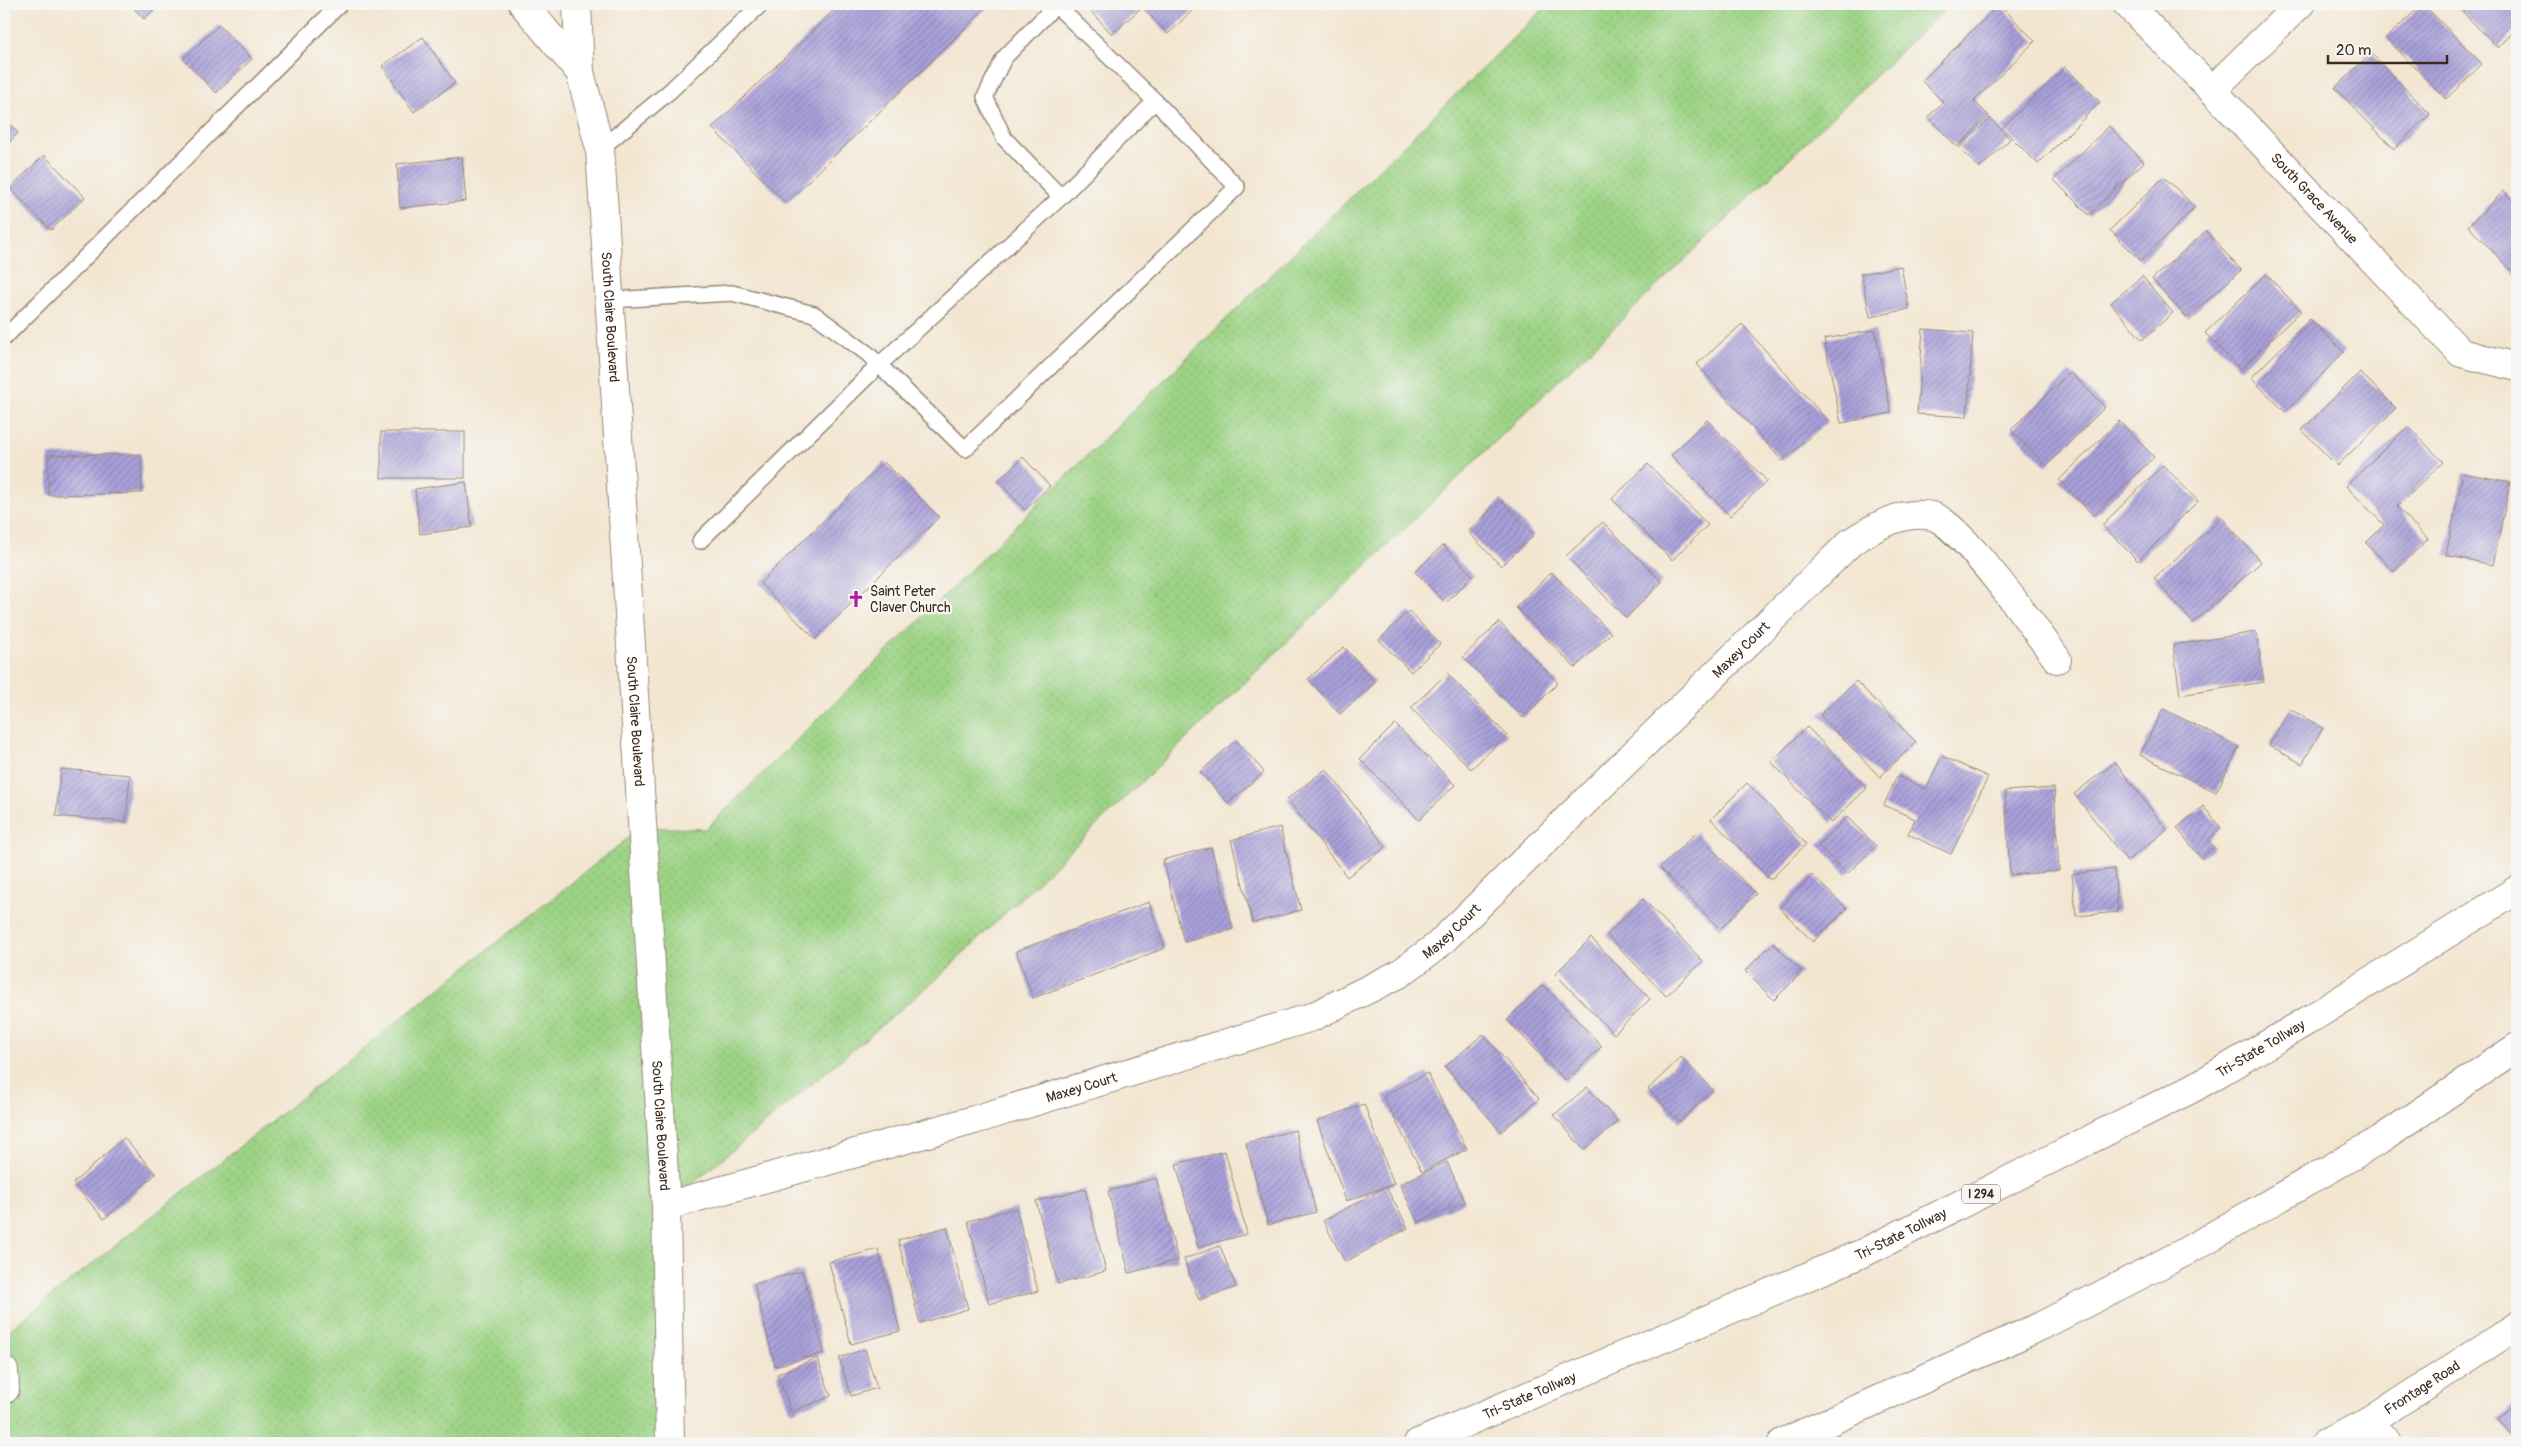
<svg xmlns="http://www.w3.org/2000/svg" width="2521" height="1447" viewBox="0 0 2521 1447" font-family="Pangolin,sans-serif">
<defs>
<pattern id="grass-dots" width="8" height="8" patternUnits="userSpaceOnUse" patternTransform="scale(1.25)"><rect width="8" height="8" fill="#9cd385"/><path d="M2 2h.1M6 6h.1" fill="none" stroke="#87b572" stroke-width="1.8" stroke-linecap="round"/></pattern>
<pattern id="building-hatch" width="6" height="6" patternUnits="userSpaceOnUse" patternTransform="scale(1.25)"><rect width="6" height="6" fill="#a9a0da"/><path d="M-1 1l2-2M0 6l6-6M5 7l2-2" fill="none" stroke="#8b83b0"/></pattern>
</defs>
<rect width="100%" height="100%" fill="#f6f6f2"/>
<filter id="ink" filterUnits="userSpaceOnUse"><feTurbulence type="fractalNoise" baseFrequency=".02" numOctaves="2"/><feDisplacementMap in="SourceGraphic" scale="10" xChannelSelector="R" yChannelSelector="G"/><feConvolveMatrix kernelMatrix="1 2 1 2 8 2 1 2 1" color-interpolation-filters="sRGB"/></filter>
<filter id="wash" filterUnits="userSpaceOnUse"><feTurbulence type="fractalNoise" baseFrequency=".0096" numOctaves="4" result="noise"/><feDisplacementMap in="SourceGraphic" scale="20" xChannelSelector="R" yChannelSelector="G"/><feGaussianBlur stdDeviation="1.12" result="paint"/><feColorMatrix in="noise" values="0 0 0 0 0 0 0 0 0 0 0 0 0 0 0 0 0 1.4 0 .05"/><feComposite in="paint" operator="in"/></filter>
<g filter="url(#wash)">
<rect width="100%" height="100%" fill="#f3e6d1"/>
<!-- grass -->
<path fill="url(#grass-dots)" stroke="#6c7e52" d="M1548 4H1950L938 978 666 1206 670 1443H4V1334L642 827 706 829Z"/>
<g id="blocks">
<!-- building -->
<g fill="url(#building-hatch)">
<path d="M130 4H160L144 19Z"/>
<path d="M840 4H990L786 203 712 128Z"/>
<path d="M1084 4H1199L1168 34 1142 7 1112 34Z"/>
<path d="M1999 4 2035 41 1974 101 1989 116 1957 147 1928 117 1943 102 1922 81Z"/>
<path d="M2423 4 2482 64 2446 99 2386 38Z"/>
<path d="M2455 4H2517V28L2498 48Z"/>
<path d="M219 25 252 59 216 93 183 59Z"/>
<path d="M423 37 455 83 414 112 382 66Z"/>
<path d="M2371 53 2430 114 2394 149 2335 88Z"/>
<path d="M2065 67 2100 102 2038 164 2002 128Z"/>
<path d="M4 118 18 133 4 148Z"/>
<path d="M1990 118 2010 139 1980 168 1959 148Z"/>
<path d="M2109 126 2144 162 2089 215 2054 180Z"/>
<path d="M44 155 85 197 51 230 10 188Z"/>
<path d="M462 157 466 201 400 208 397 164Z"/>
<path d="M2164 177 2195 207 2141 261 2110 230Z"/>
<path d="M2504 191 2517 205V276L2468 226Z"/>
<path d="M2206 231 2241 270 2187 318 2152 279Z"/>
<path d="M1901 266 1909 309 1870 317 1861 274Z"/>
<path d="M2266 274 2301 311 2240 369 2205 333Z"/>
<path d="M2142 276 2173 313 2142 340 2111 303Z"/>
<path d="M2310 319 2344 352 2285 412 2251 378Z"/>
<path d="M1742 324 1828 421 1782 461 1697 364Z"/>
<path d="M1923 329 1973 333 1967 417 1917 414Z"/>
<path d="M1875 330 1891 413 1841 423 1824 339Z"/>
<path d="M2070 372 2105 407 2046 466 2011 430Z"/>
<path d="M2360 372 2396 408 2337 466 2302 430Z"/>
<path d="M1707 420 1767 481 1730 516 1671 455Z"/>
<path d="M2119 421 2154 457 2094 516 2059 480Z"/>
<path d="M2408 426 2443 462 2397 507 2428 539 2394 572 2366 543 2384 525 2346 486Z"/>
<rect x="381" y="432" width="84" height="46"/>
<path d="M141 454 142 493 48 495V455Z"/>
<path d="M1023 457 1050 486 1025 510 998 481Z"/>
<path d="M884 462 939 517 815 639 760 583Z"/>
<path d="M1648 464 1708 525 1672 560 1612 499Z"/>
<path d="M2163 465 2198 501 2138 561 2102 525Z"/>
<path d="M2463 473 2510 482 2493 565 2446 555Z"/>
<path d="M466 482 472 527 420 534 415 489Z"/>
<path d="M1501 500 1534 535 1501 566 1468 532Z"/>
<path d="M2222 518 2261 562 2193 623 2154 578Z"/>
<path d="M1603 522 1662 582 1626 618 1566 556Z"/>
<path d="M1443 545 1473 576 1446 603 1415 572Z"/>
<path d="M1551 572 1611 633 1575 668 1516 607Z"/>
<path d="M1409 611 1440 644 1411 672 1379 640Z"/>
<path d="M1499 622 1558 683 1523 718 1463 657Z"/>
<path d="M2256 632 2264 682 2180 695 2173 645Z"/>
<path d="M1344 647 1375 682 1340 714 1308 679Z"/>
<path d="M1447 673 1507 735 1471 769 1411 708Z"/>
<path d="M1856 681 1916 742 1880 777 1820 715Z"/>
<path d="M2163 709 2239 747 2216 792 2140 755Z"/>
<path d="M2290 709 2323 728 2302 764 2269 745Z"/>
<path d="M1395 724 1455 785 1419 820 1360 759Z"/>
<path d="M1807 727 1867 788 1831 823 1771 762Z"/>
<path d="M1236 740 1264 772 1228 803 1200 772Z"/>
<path d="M1942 756 1988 777 1951 854 1908 834 1915 819 1884 805 1897 776 1926 789Z"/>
<path d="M2115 762 2167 830 2127 861 2074 794Z"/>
<path d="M61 769 130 775 126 822 56 816Z"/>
<path d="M1326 769 1386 847 1347 877 1287 799Z"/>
<path d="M1747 783 1806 844 1770 880 1711 819Z"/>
<path d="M2054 788 2059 871 2010 875 2005 791Z"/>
<path d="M2203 806 2221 828 2208 840 2214 847 2201 858 2177 828Z"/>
<path d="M1847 817 1876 846 1847 874 1818 845Z"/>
<path d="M1280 827 1301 910 1253 923 1231 840Z"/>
<path d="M1696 833 1756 894 1720 929 1660 868Z"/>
<path d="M1211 847 1233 929 1184 942 1163 860Z"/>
<path d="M2114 869 2118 912 2076 916 2072 874Z"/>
<path d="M1812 875 1847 909 1813 942 1779 907Z"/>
<path d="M1643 899 1703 961 1666 996 1607 935Z"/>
<path d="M1149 902 1165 948 1033 998 1016 951Z"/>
<path d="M1591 938 1650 999 1614 1034 1555 974Z"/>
<path d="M1773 943 1802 972 1774 1000 1745 971Z"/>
<path d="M1543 985 1602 1046 1566 1081 1507 1020Z"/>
<path d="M1483 1034 1539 1099 1501 1132 1445 1067Z"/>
<path d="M1681 1057 1713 1090 1680 1122 1648 1089Z"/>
<path d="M1427 1073 1467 1149 1422 1172 1383 1096Z"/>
<path d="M1587 1087 1618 1122 1584 1150 1554 1115Z"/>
<path d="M1364 1104 1394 1184 1346 1201 1317 1121Z"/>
<path d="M1295 1130 1316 1212 1268 1225 1246 1143Z"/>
<path d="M124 1138 156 1174 104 1219 73 1183Z"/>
<path d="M1225 1151 1247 1234 1198 1247 1176 1164Z"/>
<path d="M1447 1162 1465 1202 1418 1223 1400 1184Z"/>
<path d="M1156 1178 1178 1260 1129 1273 1108 1191Z"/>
<path d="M1386 1187 1408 1228 1345 1262 1323 1221Z"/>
<path d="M1085 1189 1106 1271 1058 1284 1036 1201Z"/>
<path d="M1016 1208 1038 1291 989 1304 968 1221Z"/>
<path d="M947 1227 968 1309 920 1323 898 1240Z"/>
<path d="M1220 1246 1236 1287 1199 1300 1184 1259Z"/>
<path d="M878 1249 900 1331 851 1344 829 1262Z"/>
<path d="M802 1271 824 1353 775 1366 754 1284Z"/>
<path d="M865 1349 877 1388 851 1396 839 1358Z"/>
<path d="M817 1358 831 1396 791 1412 777 1374Z"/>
<path d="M2517 1401V1440L2498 1420Z"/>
</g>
</g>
</g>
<g filter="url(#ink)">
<use href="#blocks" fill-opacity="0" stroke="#978878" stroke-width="1"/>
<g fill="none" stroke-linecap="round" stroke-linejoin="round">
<!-- lane casing -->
<g stroke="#978878" stroke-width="18">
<g id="lane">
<path d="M600 149 670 91 761 4"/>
<path d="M610 300 732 293 814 314 868 354 965 449 1237 187 1155 101 1056 5 1004 58 985 97 1004 138 1061 197"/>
<path d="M4 338 340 4"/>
<path d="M700 541 879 365 1061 197 1155 101"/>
</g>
</g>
<!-- street casing -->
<g stroke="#978878" stroke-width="30">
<g id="street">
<path d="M523 4 580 72"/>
<path id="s1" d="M2127 4 2212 90 2461 353 2517 367"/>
<path d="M2212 90 2300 4"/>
<path id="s2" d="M666 1206 974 1120 1312 1017 1399 974 1437 946 1851 542C1875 527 1902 510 1932 516 1959 522 2038 633 2057 659"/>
<path d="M4 1371 5 1389"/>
<path d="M2367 1423 2387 1443"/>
<path id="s3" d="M2325 1443 2367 1423 2517 1326"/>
</g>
</g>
<!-- secondary casing -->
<g stroke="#978878" stroke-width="30">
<g id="secondary">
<path id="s4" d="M577 4 580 72 600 149 666 1206 670 1443"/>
</g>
</g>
<!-- highway casing -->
<g stroke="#978878" stroke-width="30">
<g id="highway">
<path id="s5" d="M1418 1443 1865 1252 2193 1088 2307 1021 2517 890"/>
<path d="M1782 1443 2041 1326 2183 1253 2380 1140 2517 1047"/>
</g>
</g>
<!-- lane -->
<use href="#lane" stroke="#fff" stroke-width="15"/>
<!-- street -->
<use href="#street" stroke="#fff" stroke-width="28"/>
<!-- secondary -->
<use href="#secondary" stroke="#fff" stroke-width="28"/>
<!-- highway -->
<use href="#highway" stroke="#fff" stroke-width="28"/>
</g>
</g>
<!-- icons -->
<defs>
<g id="church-bare" transform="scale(1.35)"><path d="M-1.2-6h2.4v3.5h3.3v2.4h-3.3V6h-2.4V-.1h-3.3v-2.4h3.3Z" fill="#b5179e" stroke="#f6f6f2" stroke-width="2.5" paint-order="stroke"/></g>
</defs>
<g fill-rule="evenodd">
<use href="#church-bare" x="856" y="599"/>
</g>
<g text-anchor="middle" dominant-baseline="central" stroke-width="4.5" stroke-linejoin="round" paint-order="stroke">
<!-- shield labels -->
<rect fill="#f6f6f2" stroke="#73675e" stroke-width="1" x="1962" y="1184.5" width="38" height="19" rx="4"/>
<g font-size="12" font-weight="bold" fill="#3b2a1e">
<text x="1981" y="1194">I 294</text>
</g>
<!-- street labels -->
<g font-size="14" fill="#3b2a1e" stroke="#f6f6f2">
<text stroke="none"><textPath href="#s1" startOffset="270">South Grace Avenue</textPath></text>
<text stroke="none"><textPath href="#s4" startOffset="316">South Claire Boulevard</textPath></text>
<text stroke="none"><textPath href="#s2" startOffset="1242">Maxey Court</textPath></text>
<text stroke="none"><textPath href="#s4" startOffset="721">South Claire Boulevard</textPath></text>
<text stroke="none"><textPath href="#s2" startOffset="838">Maxey Court</textPath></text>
<text stroke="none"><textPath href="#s5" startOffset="931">Tri-State Tollway</textPath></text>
<text stroke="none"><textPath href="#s2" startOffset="432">Maxey Court</textPath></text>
<text stroke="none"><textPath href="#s4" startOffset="1126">South Claire Boulevard</textPath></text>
<text stroke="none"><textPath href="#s5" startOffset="526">Tri-State Tollway</textPath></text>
<text stroke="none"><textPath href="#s3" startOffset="112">Frontage Road</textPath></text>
<text stroke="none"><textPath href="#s5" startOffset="121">Tri-State Tollway</textPath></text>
</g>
<!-- poi labels -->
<g font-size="14" fill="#3b2a1e" stroke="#f6f6f2" text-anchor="start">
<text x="870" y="591">Saint Peter<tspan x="870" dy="16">Claver Church</tspan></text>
</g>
</g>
<!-- margin -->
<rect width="2521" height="1447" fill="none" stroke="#f6f6f2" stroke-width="20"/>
<!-- scale -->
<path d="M2328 55v8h119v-8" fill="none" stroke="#3b2a1e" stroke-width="2.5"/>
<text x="2336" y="55" font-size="15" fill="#3b2a1e" stroke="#f6f6f2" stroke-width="4" paint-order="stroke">20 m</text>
</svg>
